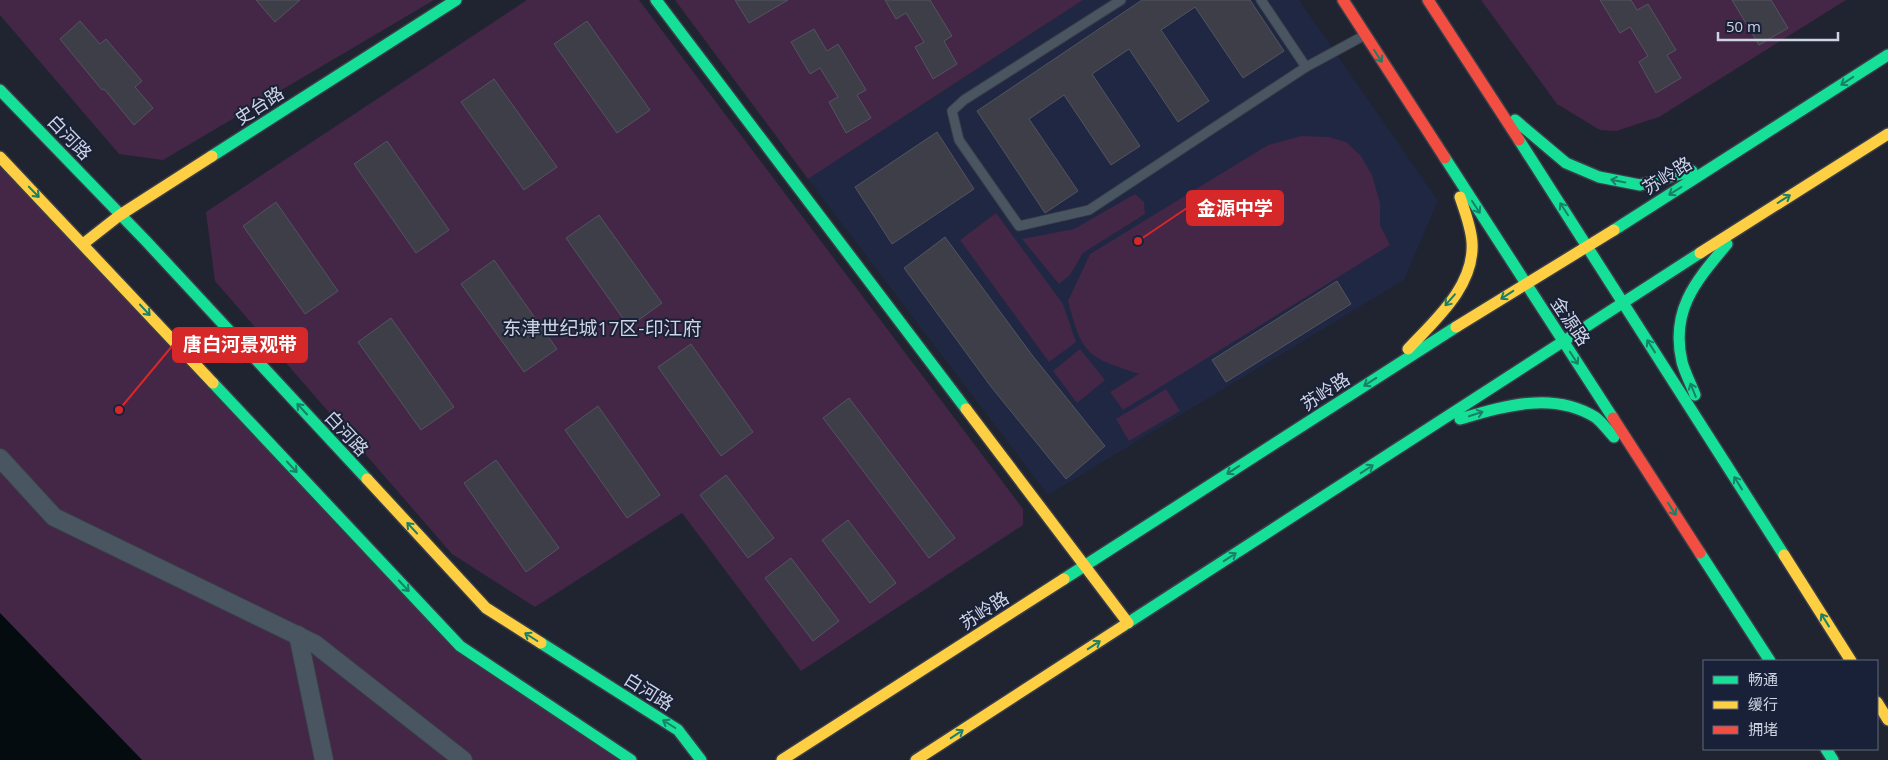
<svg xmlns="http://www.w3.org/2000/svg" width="1888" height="760" viewBox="0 0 1888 760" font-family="'Open Sans','Noto Sans SC',sans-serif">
<rect width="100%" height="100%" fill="#202431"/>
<!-- built -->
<path fill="#1f2742" d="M1083 0H1299L1438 201 1404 280 1048 495 808 179Z"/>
<!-- green -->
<g fill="#442646">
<path d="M0 0H434L163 160 119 154 0 15Z"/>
<path d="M527 0H639L1023 509V525L801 671 682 513 535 607 452 554 215 281 206 212Z"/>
<path d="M675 0H1083L808 179Z"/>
<path d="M1481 0H1846L1659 117 1616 131 1600 130 1557 104Z"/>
<path d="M1301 136 1329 137 1346 142 1361 156 1372 175 1380 203V225L1390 245 1123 410 1110 392 1139 374C1087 357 1082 355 1068 301L1090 254 1268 145Z"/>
<path d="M0 158 460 646 631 760H142L0 613Z"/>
<path d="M1135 194 1144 202 1145 214 1083 253 1070 275 1059 284 1022 239 1074 229Z"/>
<path d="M996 213 1063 304 1076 342 1049 362 960 240Z"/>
<path d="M1080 349 1105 380 1077 403 1053 371Z"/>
<path d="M1166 389 1180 411 1129 441 1116 419Z"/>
</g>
<!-- water -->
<path fill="#050c10" d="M0 613 142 760H0Z"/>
<!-- building -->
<g fill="#3e3e49" stroke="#545460">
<path d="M256 0H300L275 22Z"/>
<path d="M735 0H788L749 23Z"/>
<path d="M885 0H930L952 36 944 41 957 64 933 79 915 47 924 42 906 13 896 19Z"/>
<path d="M1142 0H1250L1284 51 1243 78 1195 7 1161 30 1209 101 1178 122 1129 49 1092 74 1140 146 1111 165 1064 95 1029 119 1078 191 1045 213 977 111Z"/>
<path d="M1600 0H1631L1637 10 1648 4 1676 50 1667 55 1681 78 1656 93 1639 62 1648 56 1630 27 1620 33Z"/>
<path d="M1732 0H1771L1788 28 1759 45Z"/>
<path d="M80 21 100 44 106 39 142 81 135 87 153 108 134 125 104 89 102 90 60 39Z"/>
<path d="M587 21 650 110 617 133 554 44Z"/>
<path d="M814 29 827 51 838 44 866 90 857 95 871 118 846 133 829 102 838 97 820 68 810 74 791 42Z"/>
<path d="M494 79 557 167 524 190 461 102Z"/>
<path d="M937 132 974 189 892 244 855 187Z"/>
<path d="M387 141 449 230 416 253 354 164Z"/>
<path d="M276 202 338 291 305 314 243 226Z"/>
<path d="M599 215 662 303 629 327 566 238Z"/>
<path d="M945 237 1032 355 1105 446 1066 479 992 388 904 268Z"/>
<path d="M494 260 557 349 524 372 461 284Z"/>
<path d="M1337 281 1351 304 1226 382 1212 360Z"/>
<path d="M391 318 454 407 421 430 358 342Z"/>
<path d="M691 344 753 432 721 456 658 367Z"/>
<path d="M849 398 955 538 929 558 823 418Z"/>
<path d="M598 406 660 495 627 518 565 430Z"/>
<path d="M496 460 559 548 526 572 464 483Z"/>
<path d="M726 475 774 538 748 558 700 495Z"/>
<path d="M848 520 896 583 870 603 822 540Z"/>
<path d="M791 558 839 621 813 641 765 578Z"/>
</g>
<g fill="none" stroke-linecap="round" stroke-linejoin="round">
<!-- lane casing -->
<g stroke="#3a3e48" stroke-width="11">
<g id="lane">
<path d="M1121 0 964 100 952 111 959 140 1019 226 1089 210 1306 67 1365 35"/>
<path d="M1261 0 1306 67"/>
</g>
</g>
<!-- street casing -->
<g stroke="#3a3e48" stroke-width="20">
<g id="street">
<path d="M0 458 54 517 315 644 463 760"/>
<path d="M298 635 324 760"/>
</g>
</g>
<!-- fast casing -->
<g stroke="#3a3e48" stroke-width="14">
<g id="fast">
<path d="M656 0 966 409"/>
<path d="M0 90 146 241 367 479"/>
<path d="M1515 120 1566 163 1599 177 1640 185 1692 171"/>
<path d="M1519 140 1784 555"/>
<path d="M212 156 456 0"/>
<path d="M1445 158 1613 418"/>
<path d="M1614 230 1888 55"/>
<path d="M213 383 460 646 631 760"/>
<path d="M1695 395C1691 384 1685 373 1682 362 1670 310 1696 281 1727 244"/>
<path d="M1460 419C1505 406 1552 391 1595 417 1602 422 1608 431 1614 437"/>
<path d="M1700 553 1770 661"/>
<path d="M1064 579 1456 327"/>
<path d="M1123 626 1700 253"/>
<path d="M541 643 678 730 701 760"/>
<path d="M1826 749 1833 760"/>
</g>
</g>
<!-- slow casing -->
<g stroke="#3a3e48" stroke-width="14">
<g id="slow">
<path d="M0 157 213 383"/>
<path d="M83 244 120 215 212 156"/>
<path d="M1700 253 1888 134"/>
<path d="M1456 327 1614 230"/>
<path d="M1408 349C1435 320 1475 286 1472 242 1471 227 1465 212 1460 197"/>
<path d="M966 409 1128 623"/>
<path d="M367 479 486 608 541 643"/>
<path d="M1784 555 1851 661"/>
<path d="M1877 702 1888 720"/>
<path d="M782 760 1064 579"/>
<path d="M916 760 1123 626"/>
</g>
</g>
<!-- jam casing -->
<g stroke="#3a3e48" stroke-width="14">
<g id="jam">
<path d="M1343 0 1445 158"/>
<path d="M1428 0 1519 140"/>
<path d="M1613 418 1700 553"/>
</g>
</g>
<!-- lane -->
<use href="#lane" stroke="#495661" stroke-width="9"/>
<!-- street -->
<use href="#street" stroke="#495661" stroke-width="18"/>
<!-- fast -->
<use href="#fast" stroke="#16e098" stroke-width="11"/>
<!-- slow -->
<use href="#slow" stroke="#ffcf43" stroke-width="11"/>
<!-- jam -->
<use href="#jam" stroke="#f24e42" stroke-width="11"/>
</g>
<!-- one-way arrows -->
<defs><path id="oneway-shaft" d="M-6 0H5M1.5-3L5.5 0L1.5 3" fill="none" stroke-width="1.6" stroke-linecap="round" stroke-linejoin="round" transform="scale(1.25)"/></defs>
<g stroke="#188068">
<use href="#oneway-shaft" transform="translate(1378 56) rotate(57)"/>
<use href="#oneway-shaft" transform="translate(1847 81) rotate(147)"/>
<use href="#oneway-shaft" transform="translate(1618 181) rotate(-169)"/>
<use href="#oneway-shaft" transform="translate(1675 191) rotate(148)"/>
<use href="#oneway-shaft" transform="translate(34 192) rotate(46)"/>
<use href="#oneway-shaft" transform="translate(1784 199) rotate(-32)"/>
<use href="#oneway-shaft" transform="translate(1476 207) rotate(57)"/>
<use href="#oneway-shaft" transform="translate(1564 209) rotate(-123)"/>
<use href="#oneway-shaft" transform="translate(1507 295) rotate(147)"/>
<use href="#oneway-shaft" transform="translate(1450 300) rotate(131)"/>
<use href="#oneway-shaft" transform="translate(145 310) rotate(47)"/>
<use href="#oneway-shaft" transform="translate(1651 346) rotate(-122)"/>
<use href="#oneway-shaft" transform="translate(1574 358) rotate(57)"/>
<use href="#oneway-shaft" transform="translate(1370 382) rotate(147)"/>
<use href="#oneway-shaft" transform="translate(1693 390) rotate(-112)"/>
<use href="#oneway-shaft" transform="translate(302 409) rotate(-133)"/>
<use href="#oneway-shaft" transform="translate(1476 414) rotate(-18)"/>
<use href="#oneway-shaft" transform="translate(292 467) rotate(47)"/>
<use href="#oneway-shaft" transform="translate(1367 469) rotate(-33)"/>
<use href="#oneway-shaft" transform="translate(1233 470) rotate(147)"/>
<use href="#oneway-shaft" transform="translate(1738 483) rotate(-122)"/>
<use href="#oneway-shaft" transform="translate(1672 509) rotate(57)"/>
<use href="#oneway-shaft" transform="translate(412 528) rotate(-133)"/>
<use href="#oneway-shaft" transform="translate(1230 557) rotate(-33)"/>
<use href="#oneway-shaft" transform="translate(404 586) rotate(47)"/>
<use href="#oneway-shaft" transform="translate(1825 620) rotate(-122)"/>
<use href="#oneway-shaft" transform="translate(531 637) rotate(-148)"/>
<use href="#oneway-shaft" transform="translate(1094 645) rotate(-33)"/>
<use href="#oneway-shaft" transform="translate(669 724) rotate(-148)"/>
<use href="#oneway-shaft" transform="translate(957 734) rotate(-33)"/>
</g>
<g text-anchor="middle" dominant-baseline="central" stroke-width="4" stroke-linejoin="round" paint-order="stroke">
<!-- street labels -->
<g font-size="18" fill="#ced4e4" stroke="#192138">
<text transform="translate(259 105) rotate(-33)">史台路</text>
<text transform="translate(70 137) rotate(46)">白河路</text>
<text transform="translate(1667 175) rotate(-32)">苏岭路</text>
<text transform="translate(1571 321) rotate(56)">金源路</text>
<text transform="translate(1325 391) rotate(-33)">苏岭路</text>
<text transform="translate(347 433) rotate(47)">白河路</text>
<text transform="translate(984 610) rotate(-33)">苏岭路</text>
<text transform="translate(649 691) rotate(32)">白河路</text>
</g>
<!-- neighbourhood labels -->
<g font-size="19" fill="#ced4e4" stroke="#192138">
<text x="602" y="328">东津世纪城17区-印江府</text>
</g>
</g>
<!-- callouts -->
<path fill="none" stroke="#d62828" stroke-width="2" d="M1138 241L1187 208M119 410L173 345"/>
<g fill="#d62828" stroke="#192138" stroke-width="2">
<circle cx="1138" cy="241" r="5"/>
<circle cx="119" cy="410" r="5"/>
</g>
<g fill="#d62828" stroke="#d62828" stroke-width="2">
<rect x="1187" y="191" width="96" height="34" rx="5"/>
<rect x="173" y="328" width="134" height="34" rx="5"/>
</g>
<g font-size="19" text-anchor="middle" font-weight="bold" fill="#fff">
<text x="1235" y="215">金源中学</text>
<text x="240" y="351">唐白河景观带</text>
</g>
<!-- legend -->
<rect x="1703" y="660" width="175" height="90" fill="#192138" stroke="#61697d"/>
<rect x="1713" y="676" width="25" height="8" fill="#16e098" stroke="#61697d"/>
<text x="1748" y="685" font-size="15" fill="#ced4e4">畅通</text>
<rect x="1713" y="701" width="25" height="8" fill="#ffcf43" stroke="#61697d"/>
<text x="1748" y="710" font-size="15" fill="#ced4e4">缓行</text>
<rect x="1713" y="726" width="25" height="8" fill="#f24e42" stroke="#61697d"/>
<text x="1748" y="735" font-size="15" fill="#ced4e4">拥堵</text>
<!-- scale -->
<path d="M1718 32v8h120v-8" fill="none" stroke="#ced4e4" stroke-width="2.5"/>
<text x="1726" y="32" font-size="15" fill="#ced4e4" stroke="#192138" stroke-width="4" paint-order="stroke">50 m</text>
</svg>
